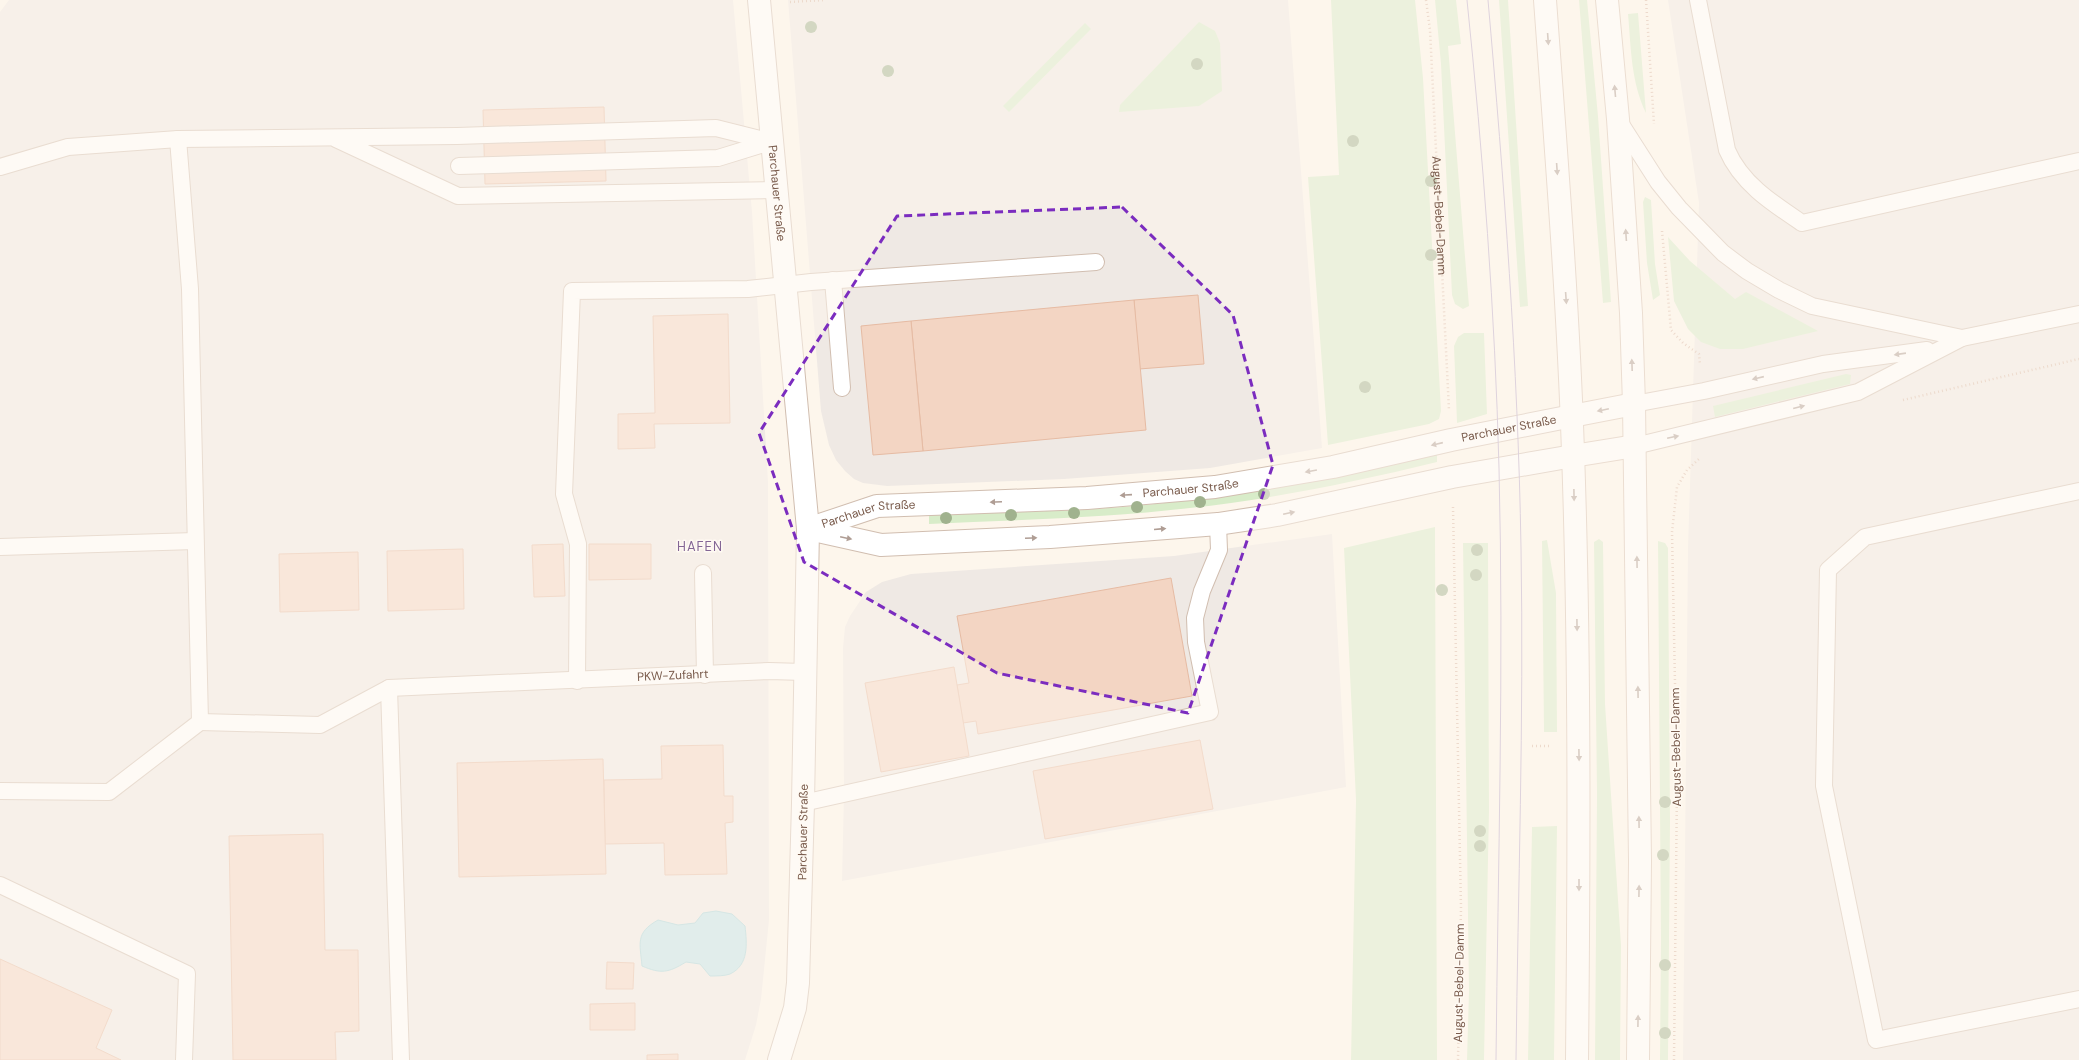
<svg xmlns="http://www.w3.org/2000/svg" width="2079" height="1060" viewBox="0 0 2079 1060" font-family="'DM Sans',sans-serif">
<rect width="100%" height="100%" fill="#fdf6ec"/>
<!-- industrial -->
<g fill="#efe9e4">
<path d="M9 0H733L752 212 768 482 769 920 761 999 756 1025 745 1060H0V12Z"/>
<path d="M788 0H1288L1322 448 1210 468 1064 479 887 486 863 483 854 479 845 471 836 460 829 445 821 411Z"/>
<path d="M1668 0H2079V1060H1683L1688 548 1699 203Z"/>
<path d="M1332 534 1346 787 842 881 844 794 843 648 845 627 850 616 866 592 882 582 911 574 1174 556Z"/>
</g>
<!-- green -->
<g fill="#d8ecc9">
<path d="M1331 0H1415L1423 78 1441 411 1439 419 1429 424 1328 445 1308 177 1339 175Z"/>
<path d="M1435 0H1456L1461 44 1448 46 1469 306 1463 309 1455 304 1452 295 1441 64Z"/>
<path d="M1499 0H1508L1528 306 1520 307Z"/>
<path d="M1579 0H1587L1598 116 1611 302 1603 303Z"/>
<path d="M1638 13 1646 113C1631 82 1631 48 1628 14Z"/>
<path d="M1199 22 1215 31 1220 43 1222 91 1199 106 1119 112 1120 105Z"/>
<path d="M1085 23 1091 29 1009 112 1003 106Z"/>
<path d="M1645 197 1651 200 1655 264 1660 295 1653 300 1647 263 1643 202Z"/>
<path d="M1668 237 1690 261 1735 299 1746 292 1818 331 1743 349H1720L1701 342 1688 329 1674 301Z"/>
<path d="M1464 333H1484L1487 414 1457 423 1454 346 1458 337Z"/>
<path d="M1846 374 1851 375 1850 384 1715 417 1713 406Z"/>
<path d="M1437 453V462C1355 482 1273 499 1190 508 1103 518 1016 520 929 524V515C994 512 1059 512 1123 507 1229 498 1333 480 1437 453Z"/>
<path d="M1435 527 1437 1060H1351L1356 800 1344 548Z"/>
<path d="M1599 539 1603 542 1605 704 1621 945 1620 1060H1595L1597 794 1594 542Z"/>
<path d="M1547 540 1556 593 1557 732H1544L1542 541Z"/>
<path d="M1658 541 1665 543 1668 548 1670 821 1668 1060H1660L1661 940Z"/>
<path d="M1463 543H1488L1489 810 1484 1060H1467L1469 991Z"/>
<path d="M1557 826 1554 1060H1528L1532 827Z"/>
</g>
<!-- water -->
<path fill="#bfe3e8" stroke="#a5d3da" d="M716 911 732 914 745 926C747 944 749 965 730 974 725 976 716 976 710 976L700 964 686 962C668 973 661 974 642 966 640 943 635 933 658 920L678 925 695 923 703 913Z"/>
<!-- building -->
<g fill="#f3d5c3" stroke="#e6bba3">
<path d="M604 107 606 181 485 184 483 110Z"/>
<path d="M1198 295 1204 364 1139 369 1134 300Z"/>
<path d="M1134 300 1146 430 923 451 911 321Z"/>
<path d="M728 314 730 423 654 424 655 448 618 449V414L655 413 653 316Z"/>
<path d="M911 321 923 451 873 455 861 326Z"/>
<path d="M563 544 565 596 534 597 532 545Z"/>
<path d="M589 544H651V579L589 580Z"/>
<path d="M463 549 464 609 388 611 387 551Z"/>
<path d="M358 552 359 610 280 612 279 554Z"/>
<path d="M1171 578 1192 696 978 734 976 721 963 723 957 685 969 683 957 616Z"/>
<path d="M954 667 969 756 881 772 865 683Z"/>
<path d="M1200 740 1213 809 1045 839 1033 771Z"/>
<path d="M723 745 724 796H733V822L725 823 727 874 665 875 664 843 605 844 604 780 662 779 661 746Z"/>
<path d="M603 759 606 874 459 877 457 763Z"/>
<path d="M323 834 325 950H358L359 1031 335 1032 336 1060H233L229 836Z"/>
<path d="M0 959 112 1010 96 1048 121 1060H0Z"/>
<path d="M607 962 634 963 633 989H606Z"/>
<path d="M635 1003V1030H590V1004Z"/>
<path d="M678 1054V1060H647V1055Z"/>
</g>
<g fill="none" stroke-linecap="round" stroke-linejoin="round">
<!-- lane casing -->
<g stroke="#d1beb0" stroke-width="18">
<g id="lane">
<path d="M1698 0 1727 150C1741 183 1772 203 1802 223L2079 161"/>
<path d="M1619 121 1658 182 1679 208 1723 253 1747 271 1779 290 1812 306 1962 338"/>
<path id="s2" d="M178 139 190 289 200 722 320 725 389 688 769 671 804 672"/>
<path d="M336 139 458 196 776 190"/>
<path d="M459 166 718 158 770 142"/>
<path d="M0 167 68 147 178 139 457 136 716 128 772 142"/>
<path d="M833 280 842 388"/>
<path d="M1634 404 1704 391 1823 364 1927 350"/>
<path d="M1635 446 1858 392 1962 338 2079 314"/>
<path d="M2079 491 1865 537 1828 570 1824 786 1876 1040 2079 999"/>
<path d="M0 547 195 541"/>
<path d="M703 573 705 675"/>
<path d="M577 681 578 544 564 494 572 291 748 289 811 282 1096 262"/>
<path d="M389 688 401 1060"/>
<path d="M0 791 109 792 200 722"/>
<path d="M803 803 1210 712 1196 642 1195 618 1202 591 1219 550 1218 524"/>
<path d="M0 885 187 974 184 1060"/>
</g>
</g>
<!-- street casing -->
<g stroke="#d1beb0" stroke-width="24">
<g id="street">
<path id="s3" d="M759 0 808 529 803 803 798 983 795 1008 779 1060"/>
<path id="s4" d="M808 529 877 506 1087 498 1215 487 1333 467 1451 440 1572 416"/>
<path d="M809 529 881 545 1050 537 1218 524 1277 515 1452 477 1573 456"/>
</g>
</g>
<!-- secondary casing -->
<g stroke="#d6c0b0" stroke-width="24">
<g id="secondary">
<path d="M1545 0C1556 151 1568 301 1573 452 1580 655 1579 857 1577 1060"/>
<path d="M1607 0 1618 119 1631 313 1634 404 1640 861 1638 1060"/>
<path d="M1572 416 1634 404"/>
<path d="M1573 456 1635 446"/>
</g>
</g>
<!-- path -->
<g stroke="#d9b8a5" stroke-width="2.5" stroke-dasharray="1 3" stroke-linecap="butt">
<path id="s1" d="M1426 0 1430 30 1449 410"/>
<path d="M1646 0 1654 124"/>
<path d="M790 2 825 0"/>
<path d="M1662 231 1671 330 1683 343 1699 354 1700 364"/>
<path d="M1903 400 2079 359"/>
<path d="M1453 507 1461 908 1458 1060"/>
<path d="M1532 746H1550"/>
<path d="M1674 1060 1677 785 1672 532 1677 487 1687 470 1699 459"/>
</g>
<!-- lane -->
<use href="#lane" stroke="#fff" stroke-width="16"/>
<!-- street -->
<use href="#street" stroke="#fff" stroke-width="22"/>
<!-- secondary -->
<use href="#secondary" stroke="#fff" stroke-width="22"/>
<!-- tram -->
<g stroke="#b9a8c9" stroke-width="1">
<path d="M1467 0C1483 155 1495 312 1499 468 1504 665 1498 863 1496 1060"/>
<path d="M1488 0C1504 182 1518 365 1521 548 1524 719 1518 890 1516 1060"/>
</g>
</g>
<!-- trees -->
<g fill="#a0b28e">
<circle cx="811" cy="27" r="6"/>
<circle cx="1197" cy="64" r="6"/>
<circle cx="888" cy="71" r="6"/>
<circle cx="1353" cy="141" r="6"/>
<circle cx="1431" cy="181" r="6"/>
<circle cx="1431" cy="255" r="6"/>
<circle cx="1365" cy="387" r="6"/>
<circle cx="1264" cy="494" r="6"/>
<circle cx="1200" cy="502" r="6"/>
<circle cx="1137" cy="507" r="6"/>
<circle cx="1074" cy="513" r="6"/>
<circle cx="1011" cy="515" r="6"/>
<circle cx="946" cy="518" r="6"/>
<circle cx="1477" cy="550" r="6"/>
<circle cx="1476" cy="575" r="6"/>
<circle cx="1442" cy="590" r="6"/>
<circle cx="1665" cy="802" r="6"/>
<circle cx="1480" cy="831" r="6"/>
<circle cx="1480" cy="846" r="6"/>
<circle cx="1663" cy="855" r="6"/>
<circle cx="1665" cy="965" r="6"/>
<circle cx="1665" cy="1033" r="6"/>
</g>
<!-- one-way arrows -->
<defs><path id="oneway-solid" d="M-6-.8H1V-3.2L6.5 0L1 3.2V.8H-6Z"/></defs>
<g fill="#af9d94">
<use href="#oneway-solid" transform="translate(1548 39) rotate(86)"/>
<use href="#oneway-solid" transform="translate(1615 91) rotate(-95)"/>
<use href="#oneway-solid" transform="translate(1557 169) rotate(86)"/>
<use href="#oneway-solid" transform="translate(1626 235) rotate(-94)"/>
<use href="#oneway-solid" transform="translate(1566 298) rotate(86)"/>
<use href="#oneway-solid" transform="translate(1900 354) rotate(172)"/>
<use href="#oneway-solid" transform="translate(1632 365) rotate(-92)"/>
<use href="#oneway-solid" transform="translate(1758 378) rotate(167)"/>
<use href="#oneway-solid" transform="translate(1799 407) rotate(-14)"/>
<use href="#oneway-solid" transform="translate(1603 410) rotate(168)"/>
<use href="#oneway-solid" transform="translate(1673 437) rotate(-12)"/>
<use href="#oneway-solid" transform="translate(1437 444) rotate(167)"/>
<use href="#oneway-solid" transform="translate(1311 471) rotate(170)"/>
<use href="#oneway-solid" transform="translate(1126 495) rotate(176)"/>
<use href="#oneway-solid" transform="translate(1574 495) rotate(89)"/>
<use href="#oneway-solid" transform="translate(996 502) rotate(178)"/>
<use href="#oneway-solid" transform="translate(1289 513) rotate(-12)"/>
<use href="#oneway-solid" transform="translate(1160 529) rotate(-5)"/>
<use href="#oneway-solid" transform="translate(846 538) rotate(12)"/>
<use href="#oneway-solid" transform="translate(1031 538) rotate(-3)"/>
<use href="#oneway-solid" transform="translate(1637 562) rotate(-91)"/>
<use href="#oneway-solid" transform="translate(1577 625) rotate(89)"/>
<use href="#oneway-solid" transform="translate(1638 692) rotate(-91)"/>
<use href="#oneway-solid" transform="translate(1579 755) rotate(89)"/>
<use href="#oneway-solid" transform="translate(1639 822) rotate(-91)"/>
<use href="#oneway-solid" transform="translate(1579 885) rotate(90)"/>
<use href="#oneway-solid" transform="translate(1639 891) rotate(-89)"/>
<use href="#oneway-solid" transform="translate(1638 1021) rotate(-89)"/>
</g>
<!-- marked area -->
<path d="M0 0H2079V1060H0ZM1122 207 1233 315 1273 465 1188 713 997 673 804 562 759 433 897 216Z" fill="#fdf6ec" fill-opacity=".55" fill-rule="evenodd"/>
<path fill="none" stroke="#7b2cbf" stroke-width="3" stroke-dasharray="8 5" stroke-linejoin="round" d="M1122 207 1233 315 1273 465 1188 713 997 673 804 562 759 433 897 216Z"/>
<g text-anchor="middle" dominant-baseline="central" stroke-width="3" stroke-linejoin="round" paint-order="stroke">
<!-- street labels -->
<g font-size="12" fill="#7a5c4d" stroke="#fffaf3">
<text stroke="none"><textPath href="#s3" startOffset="194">Parchauer Straße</textPath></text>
<text stroke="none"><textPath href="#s1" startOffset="216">August-Bebel-Damm</textPath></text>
<text stroke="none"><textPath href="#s4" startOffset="711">Parchauer Straße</textPath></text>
<text stroke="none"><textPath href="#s4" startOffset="387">Parchauer Straße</textPath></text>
<text stroke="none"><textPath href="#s4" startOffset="63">Parchauer Straße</textPath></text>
<text stroke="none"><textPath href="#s2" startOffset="1066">PKW-Zufahrt</textPath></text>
<text transform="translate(1676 747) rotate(-91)">August-Bebel-Damm</text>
<text transform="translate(803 832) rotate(-89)">Parchauer Straße</text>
<text transform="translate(1459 983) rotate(-89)">August-Bebel-Damm</text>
</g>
<!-- neighbourhood labels -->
<g font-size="13" letter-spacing="1" fill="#846695" stroke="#fffaf3">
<text x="700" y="546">HAFEN</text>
</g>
</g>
</svg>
